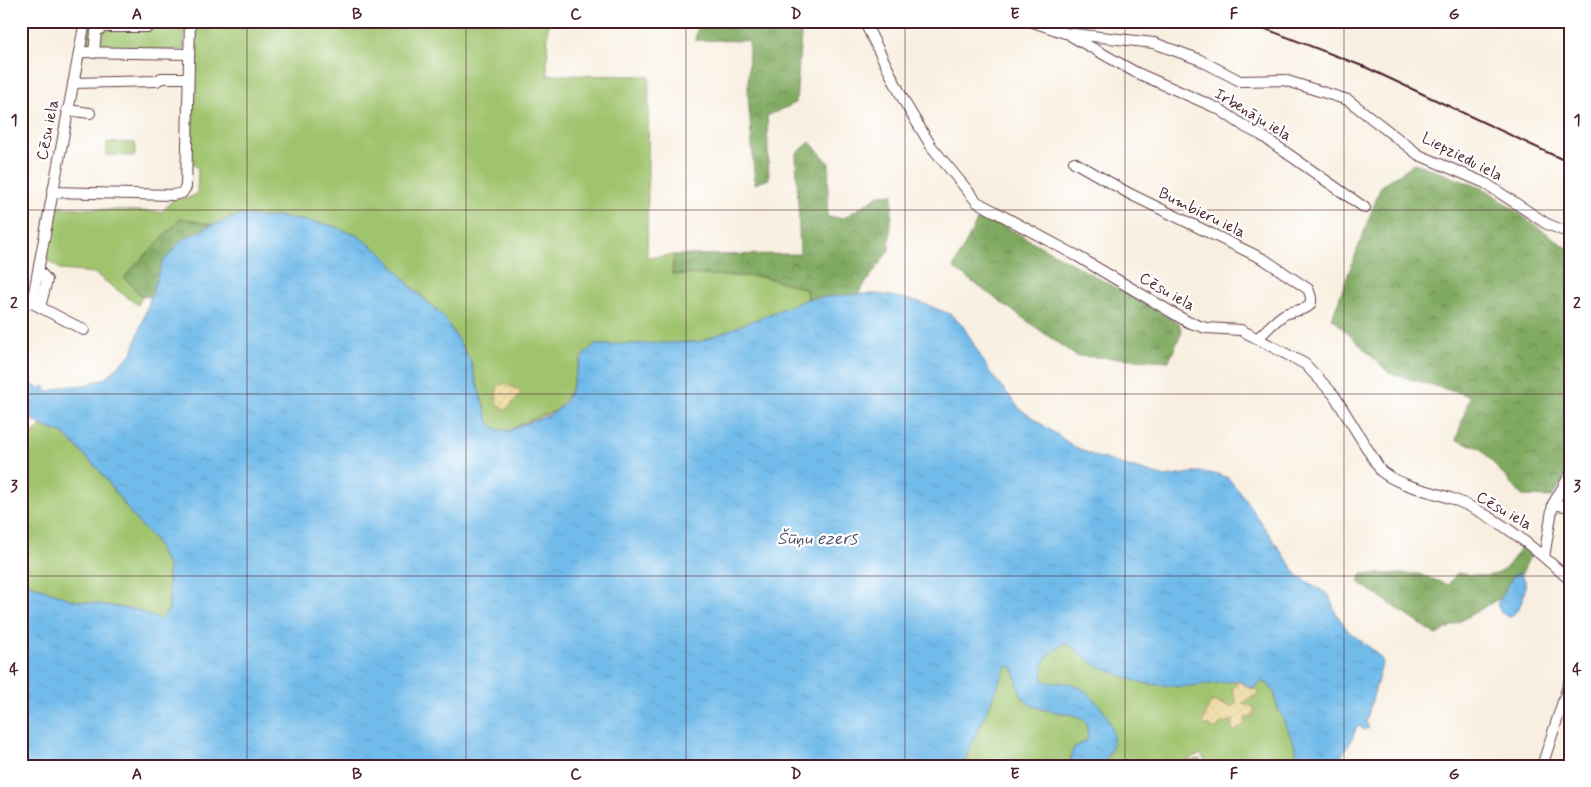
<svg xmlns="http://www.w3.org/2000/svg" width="1591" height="787" viewBox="0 0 1591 787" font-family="Mynerve,sans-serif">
<defs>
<pattern id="forest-crowns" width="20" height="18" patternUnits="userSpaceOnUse" patternTransform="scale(1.25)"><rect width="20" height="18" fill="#80aa61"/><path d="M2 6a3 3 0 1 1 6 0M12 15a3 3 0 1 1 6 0" fill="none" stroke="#6b8a50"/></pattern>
<pattern id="sand-dots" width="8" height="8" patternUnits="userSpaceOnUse" patternTransform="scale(1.25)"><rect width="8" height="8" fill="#eeda9e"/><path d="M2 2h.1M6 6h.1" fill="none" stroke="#cebb88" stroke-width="1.8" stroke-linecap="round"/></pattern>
<pattern id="water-ripples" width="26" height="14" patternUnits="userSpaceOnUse" patternTransform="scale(1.25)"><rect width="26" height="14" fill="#71bbea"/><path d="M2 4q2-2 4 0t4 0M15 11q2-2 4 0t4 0" fill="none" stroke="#63a0c9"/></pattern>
</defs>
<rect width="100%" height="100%" fill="#fff"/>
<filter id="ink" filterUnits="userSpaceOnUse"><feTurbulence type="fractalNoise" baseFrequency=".02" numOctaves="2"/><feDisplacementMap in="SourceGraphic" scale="10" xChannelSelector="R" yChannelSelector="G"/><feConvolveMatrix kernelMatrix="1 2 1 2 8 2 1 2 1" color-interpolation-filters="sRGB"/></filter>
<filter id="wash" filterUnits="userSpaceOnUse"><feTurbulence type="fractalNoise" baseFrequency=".0096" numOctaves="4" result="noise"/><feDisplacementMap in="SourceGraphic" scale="20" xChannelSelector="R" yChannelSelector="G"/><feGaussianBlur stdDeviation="1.12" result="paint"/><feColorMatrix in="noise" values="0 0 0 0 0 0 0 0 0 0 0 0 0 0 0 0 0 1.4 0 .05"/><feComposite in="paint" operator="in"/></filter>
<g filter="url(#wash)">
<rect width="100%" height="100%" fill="#f8efe0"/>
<!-- grass -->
<g fill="#a0c46e" stroke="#75724c">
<path d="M91 21H186L184 50 83 49Z"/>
<path d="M193 21H548L547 75 649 76 647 258 674 255 672 274 764 277 805 289 808 299 699 342 595 345 581 357 570 392 557 410 518 425 510 431 498 430 489 423 470 360 444 317 358 236 330 225 276 216 273 218 240 215 212 225 181 218 124 277 142 297 138 305 94 273 61 270 47 259 55 207 162 212 174 198 186 199 197 194 198 169 190 161Z"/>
<path d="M107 142 135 143V156L106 155Z"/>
<path d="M41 425 64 434 99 470 138 523 154 539 168 567 169 610 160 620 137 610 73 600 21 581V447Z"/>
<path d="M1067 643 1097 666 1239 681 1232 690 1237 703 1231 707 1217 701 1212 703 1203 722 1208 725 1235 719 1238 728 1240 727 1251 708 1243 703 1256 694 1258 689 1252 688 1261 682 1267 683 1275 693 1277 706 1295 746 1300 766H1209L1200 754 1182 762 1200 759V766H1101L1110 752 1062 682 1049 683 1043 680C1040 657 1049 653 1067 643Z"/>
<path d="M1006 666H1012C1018 677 1016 692 1026 701 1040 715 1079 709 1086 723 1088 727 1087 734 1088 739L1073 749 1069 766H962Z"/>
</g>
<!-- forest -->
<g fill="url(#forest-crowns)" stroke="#656446">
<path d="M699 21H802L796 103 767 116 769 179 755 184 748 95 749 41 695 40Z"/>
<path d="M810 142 829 163 827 217 844 218 879 195 893 194 889 250 858 294 808 299 805 289 764 277 672 274 674 255 800 254 796 154Z"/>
<path d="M1415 163 1487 190 1570 250V470L1552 497 1522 496 1480 448 1456 440 1470 396 1389 373 1332 318 1381 186Z"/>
<path d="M981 213 1179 323 1182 332 1169 361 1076 356 953 268Z"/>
<path d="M181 218 212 225 182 240 162 263 152 296 142 297 124 277Z"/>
<path d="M1523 544 1532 552 1514 590 1436 635 1358 582 1362 574H1419L1448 585 1457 573C1498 578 1501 579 1523 544Z"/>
</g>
<!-- sand -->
<g fill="url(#sand-dots)" stroke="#9c7c64">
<path d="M506 384 520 391V395L506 410 496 403 497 388 500 385Z"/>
<path d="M1239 681 1248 688 1258 689V694L1243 703 1253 707 1255 711 1252 717 1245 718 1246 723 1236 731 1231 729 1234 720 1221 723 1216 730 1208 725 1206 726 1203 722 1211 701 1231 707 1237 703 1232 690Z"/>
</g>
<!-- water -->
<g fill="url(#water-ripples)" stroke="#5e6d8a">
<path d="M240 215 273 218 275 216 330 225 358 236 383 254 412 288 444 317 470 360 489 423 498 430 510 431C524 421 543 420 556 411 579 394 570 361 595 345L699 342 808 299 858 294H879L917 301 950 314 963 326 991 374 1020 409 1073 446 1097 457 1165 477 1198 472 1218 474 1228 478 1243 496 1297 575 1329 595 1335 612 1349 632 1372 649 1383 661 1366 722 1369 728 1364 730 1359 726 1356 728 1353 737 1335 766H1300L1295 746 1277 706 1275 693 1267 683 1261 682 1252 688 1239 681 1178 687 1141 683 1097 666 1067 643C1050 652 1040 659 1043 680 1052 685 1062 681 1073 684 1092 691 1116 721 1113 742 1112 751 1106 758 1101 766H1069L1073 749 1088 739C1087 734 1088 727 1086 723 1079 709 1039 715 1026 701 1016 691 1018 677 1012 666L1006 667 962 766H21V581L73 600 137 610 160 620 169 610 168 567 154 539 138 523 99 470 64 434 41 425 21 412V365L27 369 33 385 40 389 44 386 48 392 65 386 85 385 106 378 132 353 162 263 182 240 212 225Z"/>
<path d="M1519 573 1525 580C1526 594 1522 606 1511 617 1502 616 1500 611 1497 604L1513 576Z"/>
</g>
</g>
<g filter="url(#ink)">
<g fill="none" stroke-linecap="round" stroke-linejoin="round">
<!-- minor casing -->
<g stroke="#643e46" stroke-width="12">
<g id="minor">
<path d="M864 21 905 103 931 146 977 202 1077 256 1188 322 1206 328 1241 330 1305 364 1334 395 1381 471C1401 487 1429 490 1453 499 1499 517 1534 548 1570 580"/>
<path d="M1030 21 1065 33 1154 43 1198 59 1240 81 1284 80 1348 100 1419 155 1485 183 1547 224 1570 233"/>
<path d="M1071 36 1135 72 1219 109 1247 128 1261 135 1365 208"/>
<path d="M79 52 189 54"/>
<path d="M94 53 96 32 103 27H148"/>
<path d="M73 83 157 81 161 78H188"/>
<path d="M67 110 90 113"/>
<path d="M1074 162 1130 194 1265 260 1308 289C1319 313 1298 308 1285 314 1276 319 1266 331 1258 338"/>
<path d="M52 192 173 195 182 193 186 187 190 21"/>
<path d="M40 272 47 280 40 307"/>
<path d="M32 303 85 21"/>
<path d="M21 304 32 303 84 330"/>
<path d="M1553 504 1570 507"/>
<path d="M1544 557 1553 504 1570 475"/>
<path d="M1542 766 1570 680"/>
</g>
</g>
<!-- minor -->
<use href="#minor" stroke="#fff" stroke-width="10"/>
<!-- rail -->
<path stroke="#4a1f2b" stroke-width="2" d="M1245 21 1365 67 1570 163"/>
</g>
</g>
<!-- grid -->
<path fill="none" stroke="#4a1f2b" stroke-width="1" stroke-opacity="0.55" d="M247 21V766M466 21V766M686 21V766M905 21V766M1125 21V766M1344 21V766M21 210H1570M21 394H1570M21 576H1570"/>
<g text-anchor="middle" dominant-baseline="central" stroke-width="4.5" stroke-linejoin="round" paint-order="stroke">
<!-- street labels -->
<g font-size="16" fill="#4a1f2b" stroke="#fff">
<text transform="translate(1253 115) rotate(31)">Irbenāju iela</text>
<text transform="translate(48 130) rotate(-79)">Cēsu iela</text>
<text transform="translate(1462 157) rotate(27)">Liepziedu iela</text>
<text transform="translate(1202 213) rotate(26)">Bumbieru iela</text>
<text transform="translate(1167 292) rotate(30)">Cēsu iela</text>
<text transform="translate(1504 511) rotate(30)">Cēsu iela</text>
</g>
<!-- water labels -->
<g font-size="18" font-style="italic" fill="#58566e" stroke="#fff">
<text x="817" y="539">Šūņu ezers</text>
</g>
</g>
<!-- margin -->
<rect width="1591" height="787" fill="none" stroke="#fff" stroke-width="55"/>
<rect x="28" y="28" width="1536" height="732" fill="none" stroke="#4a1f2b" stroke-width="2"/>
<g font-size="16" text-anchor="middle" font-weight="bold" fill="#4a1f2b">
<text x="137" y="19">A</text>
<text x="357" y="19">B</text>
<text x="576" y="19">C</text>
<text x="796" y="19">D</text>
<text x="1015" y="19">E</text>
<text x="1234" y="19">F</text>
<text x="1454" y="19">G</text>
<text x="14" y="125">1</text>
<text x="1577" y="125">1</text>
<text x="14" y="308">2</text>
<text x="1577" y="308">2</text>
<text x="14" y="491">3</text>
<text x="1577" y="491">3</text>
<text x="14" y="674">4</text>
<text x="1577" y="674">4</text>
<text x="137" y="779">A</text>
<text x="357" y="779">B</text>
<text x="576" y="779">C</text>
<text x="796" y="779">D</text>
<text x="1015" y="779">E</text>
<text x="1234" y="779">F</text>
<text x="1454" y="779">G</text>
</g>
</svg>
